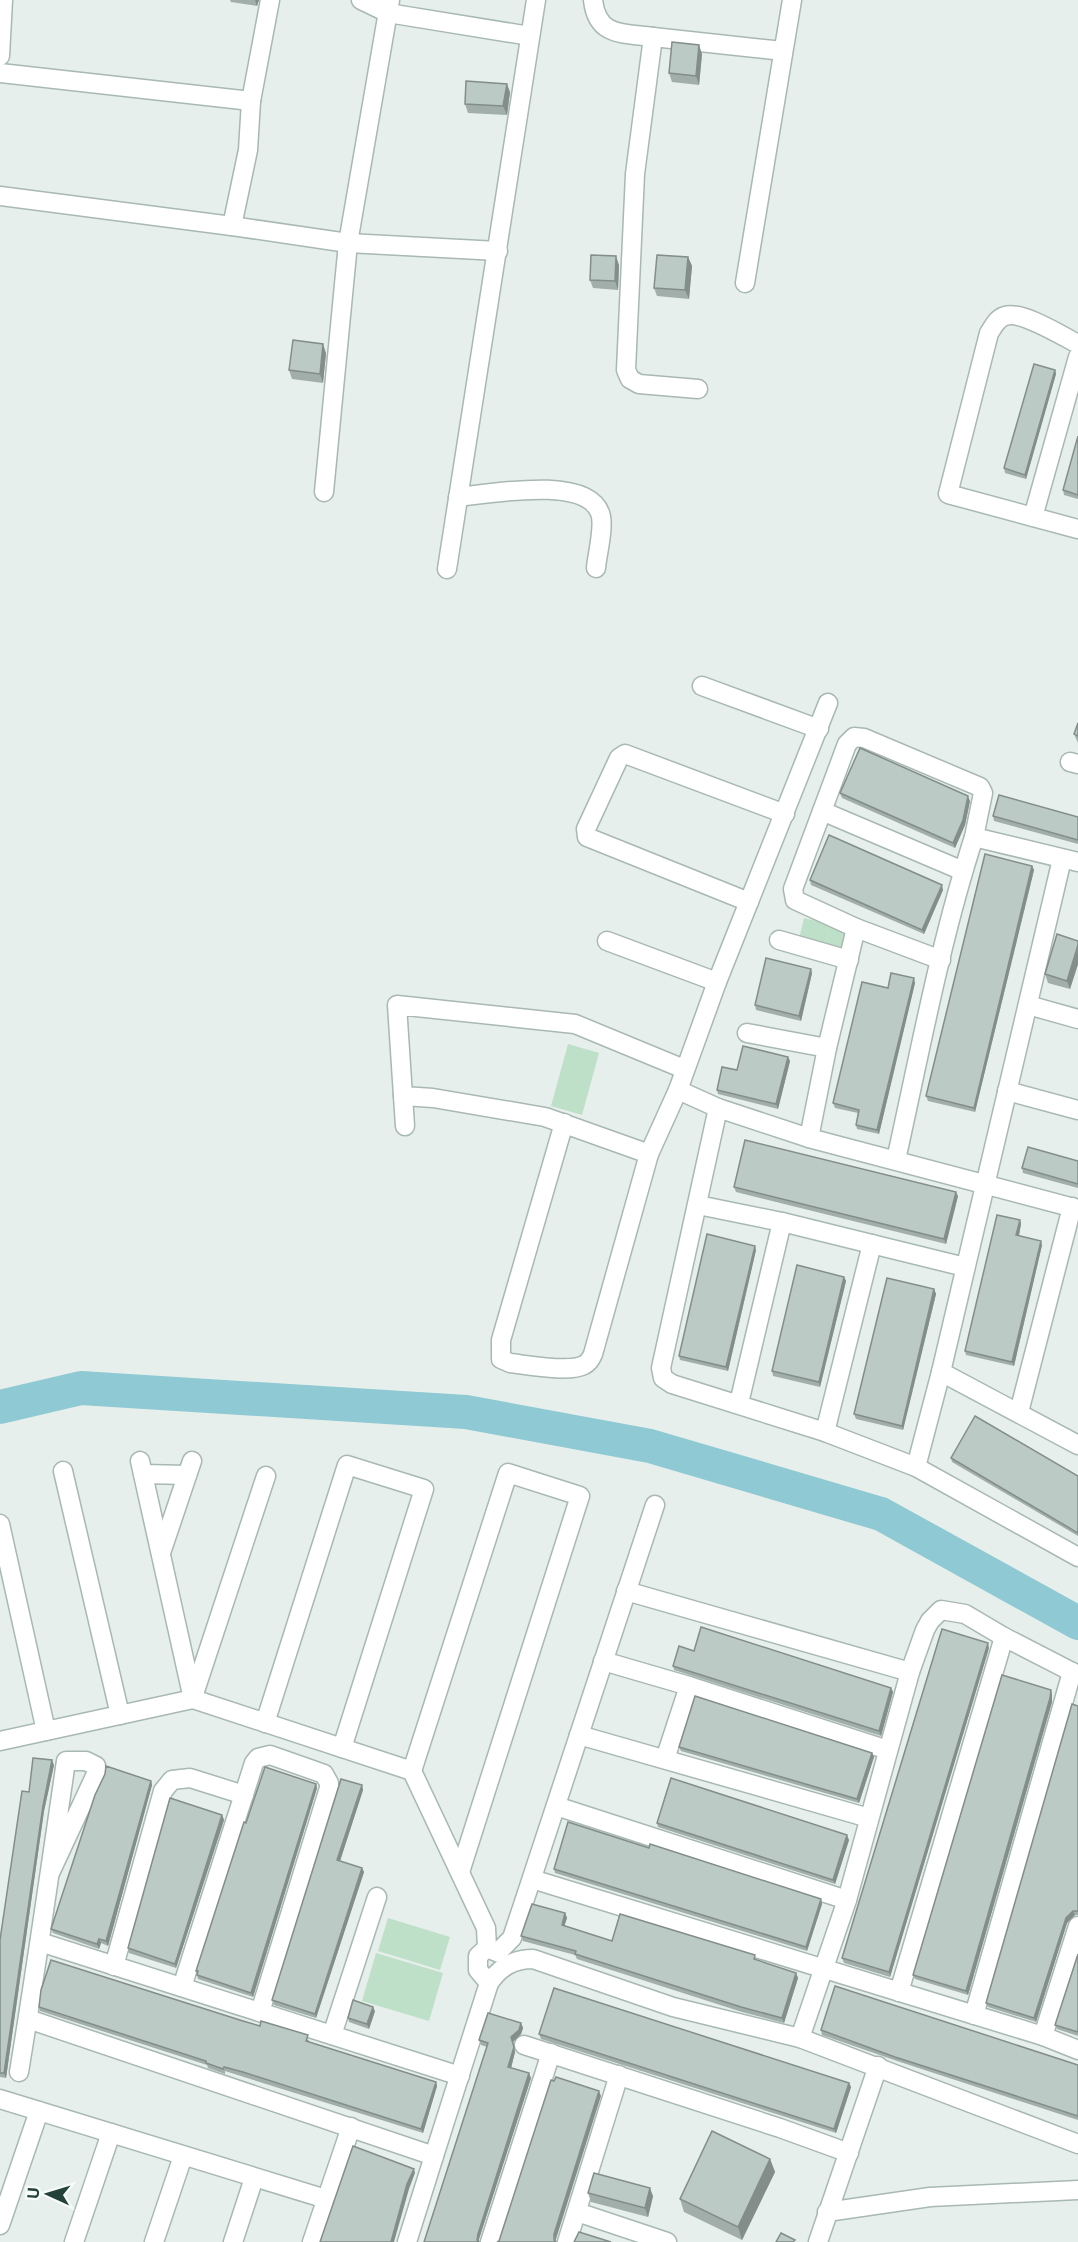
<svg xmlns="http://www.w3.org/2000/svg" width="1078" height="2242" viewBox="0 0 1078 2242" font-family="'Open Sans',sans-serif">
<rect width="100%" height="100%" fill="#e6efeb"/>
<!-- green -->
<g fill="#bfe0c8">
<path d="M804 918 847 928 842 949 799 939Z"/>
<path d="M568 1044 599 1053 582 1115 551 1106Z"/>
<path d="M388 1918 450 1937 440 1970 378 1951Z"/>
<path d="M376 1953 443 1973 429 2021 362 2001Z"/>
</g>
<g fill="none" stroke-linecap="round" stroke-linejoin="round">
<!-- river -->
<path stroke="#8ec9d4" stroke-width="34" d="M0 1407 81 1388 466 1412 650 1446 881 1514 1078 1623"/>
<!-- minor casing -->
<g stroke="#a8b8b2" stroke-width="21">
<g id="minor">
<path d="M361 0 388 13 530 36"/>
<path d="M593 0C597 37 623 33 653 37"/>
<path d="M0 56 3 0"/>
<path d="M0 73 251 101"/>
<path d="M0 196 232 226 348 243 498 251"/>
<path d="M232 226 248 150 251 101 270 0"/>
<path d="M745 283 792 0"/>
<path d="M1078 344C1062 336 1021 310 1005 316 996 319 994 326 989 333L948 494 1078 529"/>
<path d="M698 389 639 384 630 379 626 370 635 174 653 37 783 51"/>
<path d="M324 492 348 243 390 0"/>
<path d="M458 497C490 494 586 475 600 513 605 525 597 555 596 568"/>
<path d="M1033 517 1078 357"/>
<path d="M447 569 536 0"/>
<path d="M702 686 819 729"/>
<path d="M1070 762 1078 764"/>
<path d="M822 811 963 871"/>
<path d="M749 902 587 837 586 829 619 758 625 754 785 814"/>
<path d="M779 940 849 960"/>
<path d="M607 941 717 982"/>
<path d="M941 960 856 928 795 900 793 889 847 744 854 737 864 738 980 787 983 793 974 837 1078 862"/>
<path d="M1028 1005 1078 1019"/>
<path d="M747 1033 827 1048"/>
<path d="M678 1090 649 1154 545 1117 433 1098 403 1096 397 1005 575 1024 684 1069"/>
<path d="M1007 1091 1078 1110"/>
<path d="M403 1096 405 1126"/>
<path d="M718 1108 678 1090 717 982 828 703"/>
<path d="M564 1123 501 1340V1359L510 1363C528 1365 569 1373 584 1365 588 1363 591 1359 593 1354L649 1154"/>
<path d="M809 1138 827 1048 856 928"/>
<path d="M896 1160C920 1052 940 942 974 837"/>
<path d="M698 1205 782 1222 965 1267"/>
<path d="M1078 1209 809 1138 718 1108 661 1368 663 1378 672 1384 825 1432 916 1467 1078 1557"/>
<path d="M941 1372 1078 1445"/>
<path d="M739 1403 782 1222"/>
<path d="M1019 1412 1072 1207"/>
<path d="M825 1432 872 1244"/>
<path d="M140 1461 193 1699"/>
<path d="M916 1467 941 1372 1062 859"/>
<path d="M63 1471 120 1715"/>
<path d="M143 1474 187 1475"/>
<path d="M0 1524 46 1731"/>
<path d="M161 1553 192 1461"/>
<path d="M626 1591 910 1672"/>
<path d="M603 1661 689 1686 888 1750"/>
<path d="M193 1697 266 1476"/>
<path d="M265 1723 347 1465 424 1489 342 1748"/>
<path d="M579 1735 869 1818"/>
<path d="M0 1741 193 1699 412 1771 486 1928 487 1948"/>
<path d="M665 1759 689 1686"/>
<path d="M412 1771 508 1473 580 1496 460 1872"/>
<path d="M556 1806 847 1900"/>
<path d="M532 1879 1043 2036 1078 2050"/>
<path d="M40 1942 460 2076"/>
<path d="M498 1952 512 1938 655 1505"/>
<path d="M114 1966 163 1791 172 1780 190 1778 244 1795"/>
<path d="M489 1983 478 1970V1956L487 1948 499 1953"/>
<path d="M182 1987 254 1763 258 1758 270 1755 324 1774 329 1783V1788L260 2012"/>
<path d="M899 1992 1004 1637"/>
<path d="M974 2015 1072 1672"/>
<path d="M28 2019 434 2156 489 1983C500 1967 513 1959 533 1959L673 2007 800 2038 1078 2144"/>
<path d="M332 2035 377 1897"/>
<path d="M1043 2036 1078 1926"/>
<path d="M800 2038 847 1900 910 1672 925 1630 930 1621 941 1610 965 1614 1004 1637 1078 1675"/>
<path d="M524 2045 780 2128 849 2153"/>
<path d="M19 2072C36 1969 51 1865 66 1761H86L96 1766V1774L50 1873"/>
<path d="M0 2099 326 2199"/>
<path d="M577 2212 667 2242"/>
<path d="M827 2212 930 2197 1078 2190"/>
<path d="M0 2225 39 2111"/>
<path d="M74 2242 111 2133"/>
<path d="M154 2242 183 2156"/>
<path d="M233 2242 254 2178"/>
<path d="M312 2242 351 2127"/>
<path d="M407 2242 434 2156"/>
<path d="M490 2242 551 2053"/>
<path d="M567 2242 619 2075"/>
<path d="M818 2242 878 2066"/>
</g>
</g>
<!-- minor -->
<use href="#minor" stroke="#fff" stroke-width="18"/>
</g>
<!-- wall -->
<g fill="#a1aea9">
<path d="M230 0H259L257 6 231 2Z"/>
<path d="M702 54 699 85 672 82 669 73Z"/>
<path d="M510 92 507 115 468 113 465 104Z"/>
<path d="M688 257 692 266 689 299 657 296 654 288Z"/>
<path d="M619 265 618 290 593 288 590 280Z"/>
<path d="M326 353 323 383 292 379 289 370Z"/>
<path d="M1055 370 1056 374 1026 479 1005 473 1004 468Z"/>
<path d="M1078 436V499L1064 495 1063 490Z"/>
<path d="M1078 723V743L1074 734Z"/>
<path d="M840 793 970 801 965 825 955 848 842 798Z"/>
<path d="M993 816 1078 817V844L994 821Z"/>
<path d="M1032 866 1034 870 975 1112 928 1101 926 1096Z"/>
<path d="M810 880 943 890 924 934 811 885Z"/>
<path d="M1078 941V964L1070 989 1048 983 1045 974Z"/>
<path d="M812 973 801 1021 756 1010 755 1005Z"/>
<path d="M915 983 879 1134 857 1129 856 1125 858 1113 835 1108 833 1103 888 988Z"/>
<path d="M788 1057 790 1061 778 1109 718 1094 717 1090 737 1070Z"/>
<path d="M1078 1161V1188L1023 1173 1022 1168Z"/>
<path d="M734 1187 958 1196 946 1244 736 1192Z"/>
<path d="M1020 1220 1021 1224 1019 1236 1042 1245 1014 1366 966 1355 965 1351Z"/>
<path d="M756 1250 728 1371 680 1360 679 1356Z"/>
<path d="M844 1277 846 1281 820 1387 773 1376 772 1371Z"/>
<path d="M934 1289 936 1294 903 1430 856 1419 854 1414Z"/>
<path d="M951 1458 1078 1476V1536L952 1462Z"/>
<path d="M989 1648 890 1977 844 1963 842 1958Z"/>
<path d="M694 1651 891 1688 893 1692 881 1736 674 1670 673 1666Z"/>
<path d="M1051 1690 1052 1695V1702L968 1995 915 1979 913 1975Z"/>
<path d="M1078 1706V1915H1075L1067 1923 1036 2022 988 2007 986 2003Z"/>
<path d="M679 1747 872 1753 874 1757 859 1803 681 1751Z"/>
<path d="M54 1765 44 1811 6 2078 0 2077V1940L29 1792Z"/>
<path d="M151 1781 152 1785 108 1946 101 1943 99 1949 53 1933 51 1929Z"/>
<path d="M316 1784 317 1788 253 1997 198 1979 196 1971 246 1823Z"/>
<path d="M362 1785 363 1790 340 1861 362 1868 364 1872 316 2018 274 2005 272 2000Z"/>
<path d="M222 1815 224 1820 176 1968 129 1953 128 1948Z"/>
<path d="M657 1823 849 1840 835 1884 658 1827Z"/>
<path d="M649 1848 821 1899 822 1904 807 1951 555 1873 554 1869Z"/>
<path d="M565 1913 567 1918 564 1926 612 1941 757 1960 796 1973 798 1978 784 2023 742 2012 577 1959 575 1955 523 1941 521 1936Z"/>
<path d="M1078 1954V2036L1057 2029 1055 2025Z"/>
<path d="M39 2007 243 2021 309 2040V2042L436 2082 437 2086 423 2133 244 2077 225 2071V2074L208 2068 207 2065 40 2011Z"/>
<path d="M375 2011 369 2029 349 2022 348 2018Z"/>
<path d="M521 2023 523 2028 521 2034 513 2042 515 2052 511 2068 531 2078 479 2239V2242H424L487 2047 481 2045 479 2040Z"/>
<path d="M821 2030 1078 2065V2120L897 2061 822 2035Z"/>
<path d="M539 2034 849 2083 851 2087 836 2133 541 2039Z"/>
<path d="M770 2159 775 2172 742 2240 684 2212 680 2199Z"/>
<path d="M588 2193 653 2196 648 2217 591 2202Z"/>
</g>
<!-- shaded-wall -->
<g fill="#838d89">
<path d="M255 0H259L257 6Z"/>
<path d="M699 45 702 54 699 85 696 76Z"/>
<path d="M507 84 510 92 507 115 503 106Z"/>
<path d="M616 256 619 265 618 290 615 281Z"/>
<path d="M688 257 692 266 689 299 685 290Z"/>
<path d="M323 344 326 353 323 383 320 374Z"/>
<path d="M1055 370 1056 374 1026 479 1025 475Z"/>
<path d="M968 796 970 801 965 825 955 848 953 843Z"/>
<path d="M1032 866 1034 870 975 1112 974 1108Z"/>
<path d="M942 885 943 890 924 934 922 930Z"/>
<path d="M1078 945V964L1070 989 1067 981Z"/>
<path d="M811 969 812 973 801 1021 799 1016Z"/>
<path d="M914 978 915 983 879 1134 877 1130Z"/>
<path d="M788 1057 790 1061 778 1109 776 1104Z"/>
<path d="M956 1192 958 1196 946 1244 944 1239Z"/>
<path d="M1020 1220 1021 1224 1018 1240 1016 1235Z"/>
<path d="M1041 1241 1042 1245 1014 1366 1012 1362Z"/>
<path d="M755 1246 756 1250 728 1371 726 1367Z"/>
<path d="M844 1277 846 1281 820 1387 819 1382Z"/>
<path d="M934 1289 936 1294 903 1430 902 1426Z"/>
<path d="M988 1643 989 1648 890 1977 889 1972Z"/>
<path d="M891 1688 893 1692 881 1736 879 1731Z"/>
<path d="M1051 1690 1052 1695V1702L968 1995 966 1991Z"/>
<path d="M872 1753 874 1757 859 1803 857 1799Z"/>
<path d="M52 1760 54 1765 44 1811 6 2078 4 2073 43 1806Z"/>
<path d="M151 1781 152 1785 108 1946 106 1941Z"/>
<path d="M316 1784 317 1788 253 1997 251 1993Z"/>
<path d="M362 1785 363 1790 339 1864 337 1860Z"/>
<path d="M222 1815 224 1820 176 1968 175 1964Z"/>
<path d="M847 1835 849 1840 835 1884 833 1880Z"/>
<path d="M362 1868 364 1872 316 2018 315 2014Z"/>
<path d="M821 1899 822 1904 807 1951 806 1947Z"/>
<path d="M1073 1911 1075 1915 1067 1923 1036 2022 1034 2018 1066 1918Z"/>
<path d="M565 1913 567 1918 563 1930 562 1925Z"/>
<path d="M99 1939 101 1943 99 1949 97 1944Z"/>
<path d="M796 1973 798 1978 784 2023 782 2018Z"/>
<path d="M373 2007 375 2011 369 2029 367 2024Z"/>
<path d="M521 2023 523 2028 521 2034 513 2042 515 2052 510 2072 508 2067 511 2037Z"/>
<path d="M529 2073 531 2078 479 2239V2242H478V2234Z"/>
<path d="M436 2082 437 2086 423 2133 421 2129Z"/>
<path d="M849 2083 851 2087 836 2133 834 2129Z"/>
<path d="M599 2091 601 2096 556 2239V2242H555L554 2234Z"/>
<path d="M770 2159 775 2172 742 2240 738 2227Z"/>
<path d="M414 2169 415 2173 409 2189 394 2242H391L407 2184Z"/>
<path d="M650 2188 653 2196 648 2217 645 2208Z"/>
</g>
<!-- building -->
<g fill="#bbcac4" stroke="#838d89" stroke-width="1.5">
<path d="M672 42 699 45 696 76 669 73Z"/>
<path d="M466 81 507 84 503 106 465 104Z"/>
<path d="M591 255 616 256 615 281 590 280Z"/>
<path d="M657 255 688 257 685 290 654 288Z"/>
<path d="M293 340 323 344 320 374 289 370Z"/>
<path d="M1034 364 1055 370 1025 475 1004 468Z"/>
<path d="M1078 436V495L1063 490Z"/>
<path d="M1078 723V736L1074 734Z"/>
<path d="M860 748 968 796 963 820 953 843 840 793Z"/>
<path d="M999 795 1078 817V840L993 816Z"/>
<path d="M829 835 942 885 922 930 810 880Z"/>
<path d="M985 854 1032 866 974 1108 926 1096Z"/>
<path d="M1057 934 1078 941V945L1067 981 1045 974Z"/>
<path d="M766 958 811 969 799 1016 755 1005Z"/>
<path d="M891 973 914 978 877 1130 856 1125 859 1110 833 1103 862 982 888 988Z"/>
<path d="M743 1046 788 1057 776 1104 717 1090 722 1067 737 1070Z"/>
<path d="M745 1140 956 1192 944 1239 734 1187Z"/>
<path d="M1028 1147 1078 1161V1184L1022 1168Z"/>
<path d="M997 1215 1020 1220 1016 1235 1041 1241 1012 1362 965 1351Z"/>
<path d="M707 1234 755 1246 726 1367 679 1356Z"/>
<path d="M797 1265 844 1277 819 1382 772 1371Z"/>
<path d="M887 1278 934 1289 902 1426 854 1414Z"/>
<path d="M975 1416 1078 1476V1533L951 1458Z"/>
<path d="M701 1627 891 1688 879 1731 673 1666 679 1646 694 1651Z"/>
<path d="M942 1629 988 1643 889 1972 842 1958Z"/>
<path d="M1002 1675 1051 1690 1050 1698 966 1991 913 1975Z"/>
<path d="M695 1696 872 1753 857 1799 679 1747Z"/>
<path d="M1072 1704 1078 1706V1911H1073L1066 1918 1034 2018 986 2003Z"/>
<path d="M33 1758 52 1760 43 1806 4 2073H0V1940L22 1791 29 1792Z"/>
<path d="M106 1766 151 1781 106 1941 99 1939 97 1944 51 1929 95 1795 105 1774Z"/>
<path d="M265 1767 316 1784 251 1993 197 1975 198 1971H196L244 1822 246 1823Z"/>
<path d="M671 1778 847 1835 833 1880 657 1823Z"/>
<path d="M341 1779 362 1785 337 1860 362 1868 315 2014 272 2000Z"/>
<path d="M170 1798 222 1815 175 1964 128 1948Z"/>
<path d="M568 1822 649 1848 650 1844 821 1899 806 1947 554 1869Z"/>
<path d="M532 1904 565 1913 562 1925 612 1941 620 1914 755 1955 754 1959 796 1973 782 2018 741 2007 575 1954 576 1951 521 1936Z"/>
<path d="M1078 1954V2032L1055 2025Z"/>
<path d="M51 1960 243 2021 260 2026 261 2021 308 2035 306 2041 436 2082 421 2129 243 2072 224 2067 223 2069 206 2063V2061L39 2007 41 1990Z"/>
<path d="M835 1986 1078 2065V2116L895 2057 821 2030Z"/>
<path d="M554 1988 849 2083 834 2129 539 2034Z"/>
<path d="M353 2000 373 2007 367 2024 348 2018Z"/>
<path d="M488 2013 521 2023 519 2030 511 2037 514 2047 508 2067 529 2073 478 2234 477 2240 479 2242H424L488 2043 479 2040Z"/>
<path d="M556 2077 599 2091 554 2234V2240L556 2242H497L499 2241 551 2080 554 2081Z"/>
<path d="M712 2131 770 2159 738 2227 680 2199Z"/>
<path d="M353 2146 414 2169 407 2184 391 2242H320Z"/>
<path d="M594 2173 650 2188 645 2208 588 2193Z"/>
<path d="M579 2232 611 2242H574Z"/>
<path d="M781 2233 795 2240 793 2242H776Z"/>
</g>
<!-- north arrow -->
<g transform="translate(48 2194) rotate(274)" stroke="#f7fbf9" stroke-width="4.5" paint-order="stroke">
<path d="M0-4.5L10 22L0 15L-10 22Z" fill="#24423a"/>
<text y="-9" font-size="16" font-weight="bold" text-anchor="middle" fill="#24423a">U</text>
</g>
</svg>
